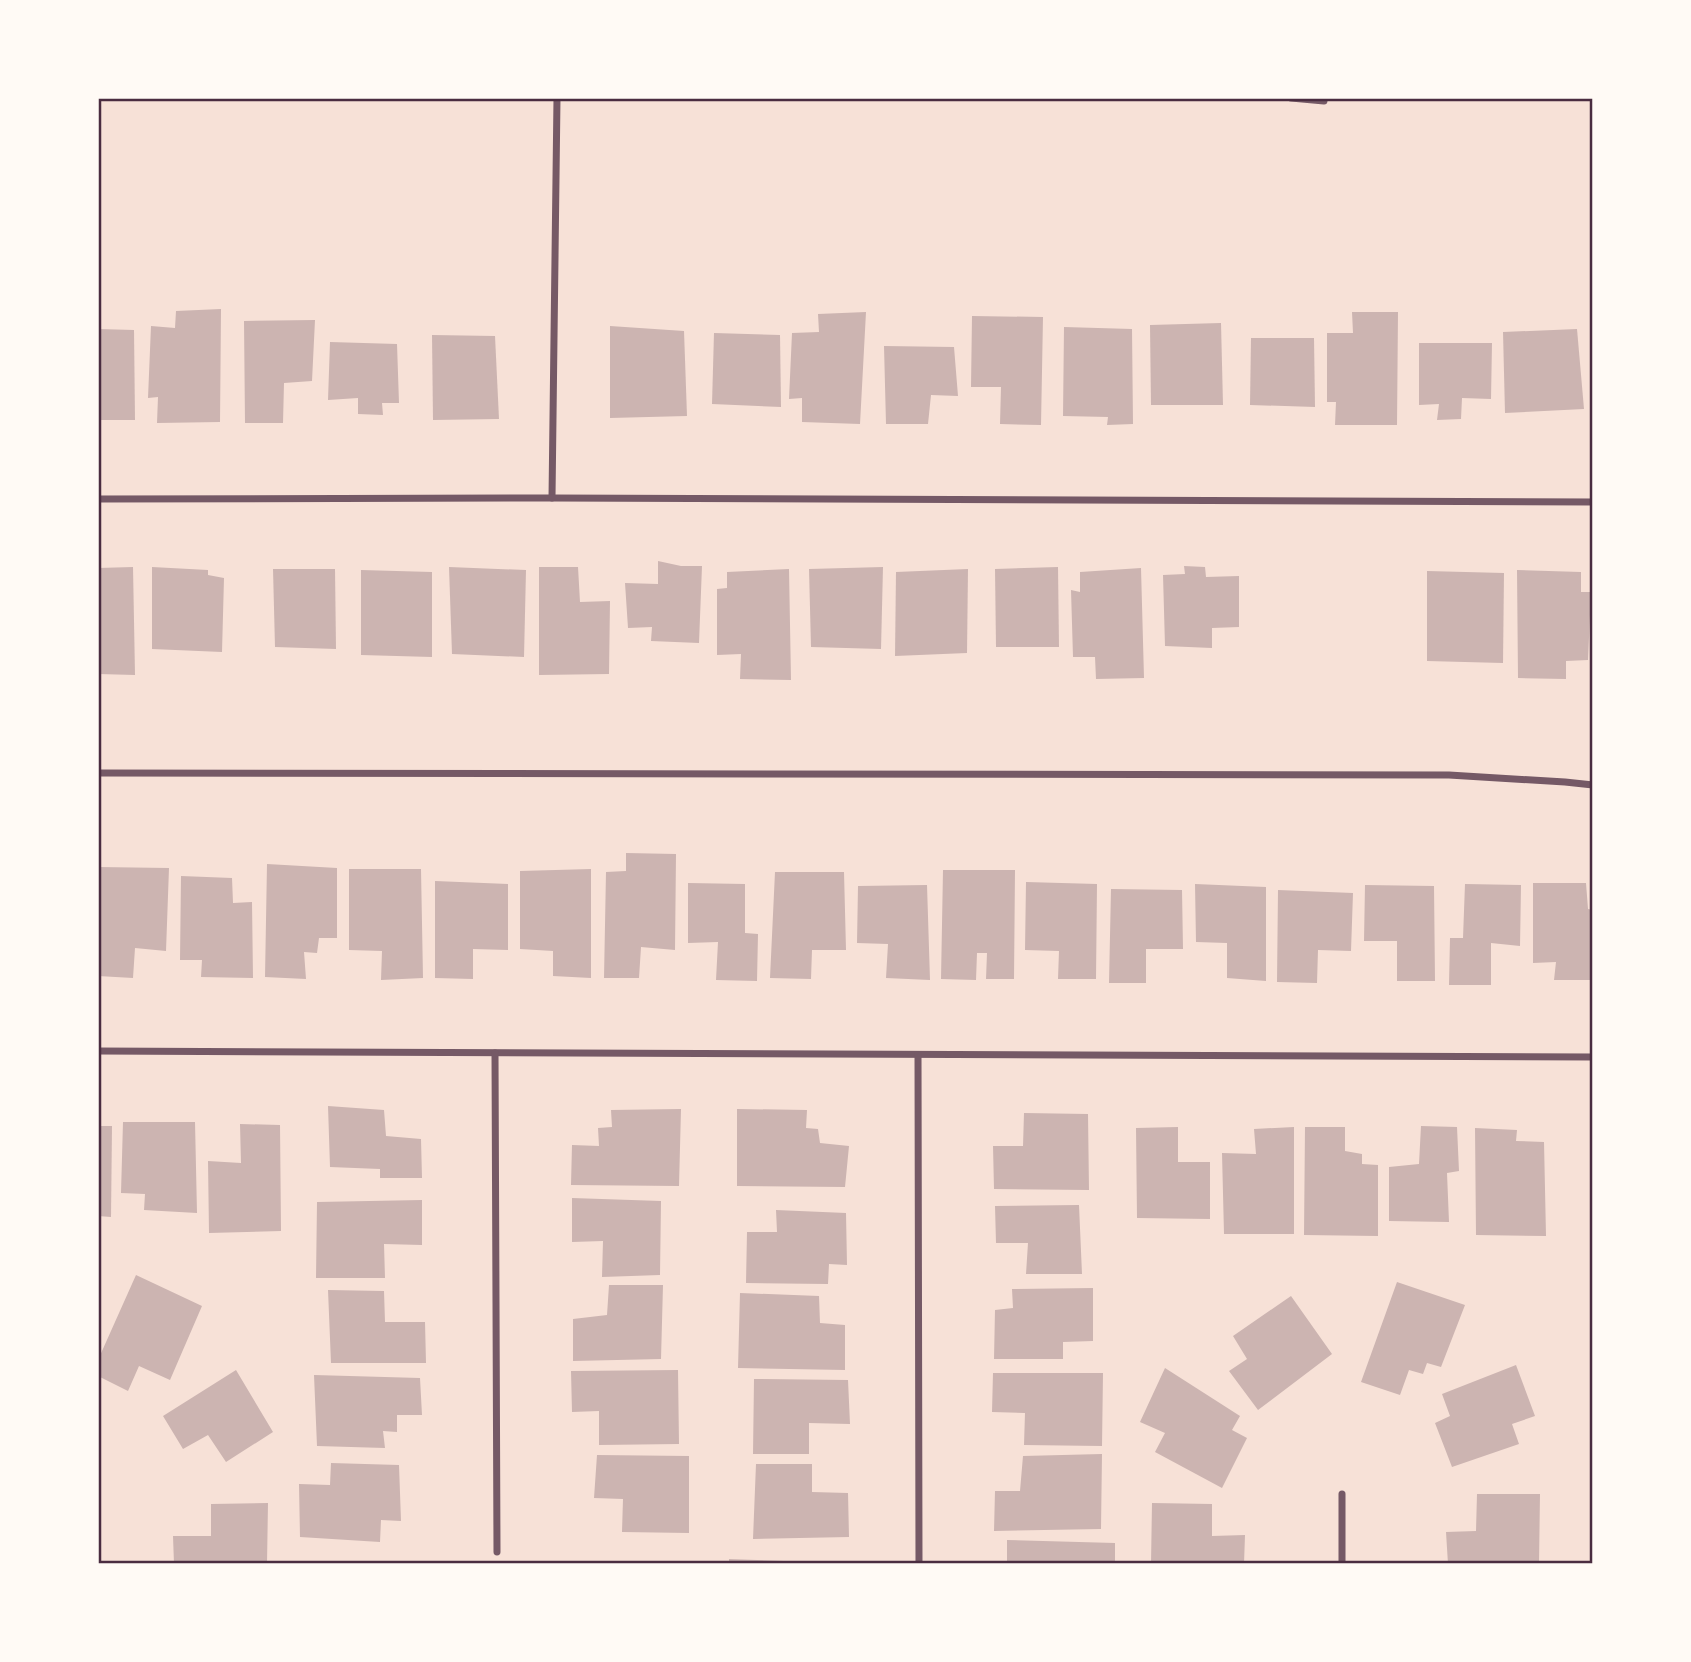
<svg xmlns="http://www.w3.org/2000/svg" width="1691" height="1662" viewBox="0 0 1691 1662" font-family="'DM Sans',sans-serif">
<rect width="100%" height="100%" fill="#f7e1d7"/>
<!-- building -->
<g fill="#ccb4b1">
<path d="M221 309 220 422 157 423 158 397 148 398 151 326 175 328 176 311Z"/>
<path d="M866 312 860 424 802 422V398L789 399 792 333 819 332 818 314Z"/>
<path d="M1352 312H1398L1397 425H1335L1336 402H1327V333H1353Z"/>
<path d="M972 316 1043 317 1041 425 1000 424 1001 387H971Z"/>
<path d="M315 320 312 381 284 383 283 423H245L244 321Z"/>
<path d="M1221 323 1223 405H1151L1150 325Z"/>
<path d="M610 326 684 331 687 416 610 418Z"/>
<path d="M1064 327 1132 329 1133 424 1107 425 1108 417 1063 416Z"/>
<path d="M98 329 134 330 135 420H98Z"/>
<path d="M1577 329 1584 409 1505 413 1503 332Z"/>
<path d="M714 333 780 335 781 407 712 404Z"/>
<path d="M432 335 495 336 499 419 433 420Z"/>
<path d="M1251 338H1314L1315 407 1250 405Z"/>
<path d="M330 342 397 344 399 403H382L383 415 358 414V398L328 400Z"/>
<path d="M1419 343H1492L1491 399 1462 398 1461 419 1437 420 1439 404 1419 405Z"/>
<path d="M884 346 954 347 958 396 931 395 928 424H886Z"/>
<path d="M658 561 681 566H702L699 643 651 641 652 627 628 628 625 583 658 584Z"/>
<path d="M1184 566 1205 567 1206 577 1239 576V627L1212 628V648L1165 646 1163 575 1185 574Z"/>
<path d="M133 567 135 675 98 674V568Z"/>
<path d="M152 567 208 570V575L224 578 222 652 152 649Z"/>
<path d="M449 567 526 570 524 657 452 654Z"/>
<path d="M539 567H578L580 602 610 601 609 674 539 675Z"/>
<path d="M883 567 881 649 811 647 809 569Z"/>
<path d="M1058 567 1059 647H996L995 569Z"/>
<path d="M1141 568 1144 678 1096 679 1095 657H1073L1071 590 1080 592V572Z"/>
<path d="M273 569H335L336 649 275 647Z"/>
<path d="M789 569 791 680 740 679 741 654 717 655V589L727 588V572Z"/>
<path d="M968 569 967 653 895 656 896 572Z"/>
<path d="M361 570 432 572V657L361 655Z"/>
<path d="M1517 570 1581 572V592H1591L1588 660 1566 661V679L1518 678Z"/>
<path d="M1427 571 1504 573 1503 663 1427 661Z"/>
<path d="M626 853 676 854 675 950 641 947 639 978H604L606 872 626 871Z"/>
<path d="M267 864 337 868V938H319L317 953 304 952 306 979 265 977Z"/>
<path d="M98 867 169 868 166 951 135 948 133 978 98 976Z"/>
<path d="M349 869H421L423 978 381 980 382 951 349 950Z"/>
<path d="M591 869V978L553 976V951L520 949V871Z"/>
<path d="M943 870H1015L1014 979H986L987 953H977L976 980 941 979Z"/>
<path d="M775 872H844L846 950H812L811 979 770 978Z"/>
<path d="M181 876 232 878 233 903 252 902 253 978 201 977 202 960H180Z"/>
<path d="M435 881 508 884V950L473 949V979L435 978Z"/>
<path d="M1026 882 1097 884 1096 979H1058L1059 951 1025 950Z"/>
<path d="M688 883 745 884V933L758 934 757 981 716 980 718 942 688 943Z"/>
<path d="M1533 883H1586L1588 909 1593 910V980H1554L1556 962 1533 963Z"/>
<path d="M1195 884 1266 887V981L1227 978V943L1196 942Z"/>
<path d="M1465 884 1521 885 1520 946 1491 943V985H1449L1450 938H1463Z"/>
<path d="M927 885 930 980 886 978 888 944 857 943 858 886Z"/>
<path d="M1365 885 1434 886 1435 981H1397V941H1364Z"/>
<path d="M1111 889 1182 890 1183 949H1146V983H1109Z"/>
<path d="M1278 890 1353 893 1351 951 1318 950 1317 983 1277 982Z"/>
<path d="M328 1106 384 1110 386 1136 421 1139 422 1178H380V1169L330 1167Z"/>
<path d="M681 1109 679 1186 571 1185 572 1145 599 1146 598 1128 612 1127 611 1110Z"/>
<path d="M737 1109 807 1110 806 1128 818 1129 820 1143 849 1146 845 1187 737 1186Z"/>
<path d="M1024 1113 1088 1114 1089 1190 994 1189 993 1146H1023Z"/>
<path d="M123 1122H195L197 1213 144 1210 145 1194 121 1193Z"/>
<path d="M240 1124 280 1125 281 1231 209 1233 208 1161 241 1163Z"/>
<path d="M98 1126H112L111 1217 98 1216Z"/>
<path d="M1421 1126 1457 1127 1459 1171 1447 1173 1449 1222 1389 1221V1167L1419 1164Z"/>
<path d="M1178 1127V1162H1210V1219L1137 1218 1136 1128Z"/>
<path d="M1294 1127V1234H1224L1222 1153 1256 1154 1254 1129Z"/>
<path d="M1305 1127H1345V1151L1362 1154V1164L1378 1165V1236L1304 1235Z"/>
<path d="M1475 1128 1517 1130 1516 1141 1544 1142 1546 1236 1476 1235Z"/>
<path d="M572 1198 661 1201 660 1275 602 1277 603 1241 572 1242Z"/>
<path d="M422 1200V1245L384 1244 385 1278H316L317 1202Z"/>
<path d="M1079 1205 1082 1274H1026L1028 1243H996L995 1206Z"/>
<path d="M776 1210 846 1213 847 1265 829 1264 828 1284 746 1283 747 1232H777Z"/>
<path d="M136 1275 202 1306 170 1380 139 1366 128 1391 98 1376V1360Z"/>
<path d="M1397 1282 1465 1305 1441 1367 1427 1363 1423 1374 1409 1370 1400 1395 1361 1382Z"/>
<path d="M609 1285H663L661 1359 573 1361V1319L607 1315Z"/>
<path d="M1093 1288V1341L1063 1342V1359H994L995 1310 1013 1308 1012 1289Z"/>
<path d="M328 1290 384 1291 385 1322H425L426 1363H331Z"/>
<path d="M740 1293 819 1296 820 1323 845 1325V1370L738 1368Z"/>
<path d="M1291 1296 1332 1354 1258 1410 1229 1371 1247 1359 1233 1336Z"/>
<path d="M1516 1365 1535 1416 1512 1424 1519 1444 1452 1467 1435 1423 1450 1416 1442 1394Z"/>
<path d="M1165 1368 1240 1416 1232 1430 1247 1438 1222 1488 1155 1452 1165 1433 1140 1422Z"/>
<path d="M236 1370 273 1432 226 1462 208 1435 183 1449 163 1416Z"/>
<path d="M678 1370 679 1444 599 1445V1411L572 1412 571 1371Z"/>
<path d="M993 1373H1103L1102 1446 1024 1445 1025 1413 992 1412Z"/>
<path d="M314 1375 420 1378 422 1415H397V1432L383 1431 385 1448 317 1446Z"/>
<path d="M754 1379 848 1380 850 1424 809 1423V1454H753Z"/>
<path d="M1102 1454 1101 1529 994 1531 995 1491H1020L1023 1456Z"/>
<path d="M597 1455 689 1456V1533L622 1532 623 1499 594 1498Z"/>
<path d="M331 1463 399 1465 401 1521 381 1520 380 1542 300 1537 299 1484 330 1485Z"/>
<path d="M756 1464H812V1492L848 1493 849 1537 753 1539Z"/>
<path d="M1477 1494H1540L1539 1564H1448L1446 1532 1476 1531Z"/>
<path d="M268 1503 267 1564H174L173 1536H211V1504Z"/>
<path d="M1152 1503 1212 1504V1536L1245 1535 1244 1564H1151Z"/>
<path d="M1007 1540 1115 1543V1564H1007Z"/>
<path d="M729 1559 813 1562V1564H729Z"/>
</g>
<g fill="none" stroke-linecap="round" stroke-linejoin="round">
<!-- minor -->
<g stroke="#755966" stroke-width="7">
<path d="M1291 98 1324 101"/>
<path d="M552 498 557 98"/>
<path d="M98 499 552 498 1593 502"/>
<path d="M98 773 1449 775 1565 782 1593 785"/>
<path d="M98 1051 1593 1057"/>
<path d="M495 1053 497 1552"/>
<path d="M918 1055 919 1564"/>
<path d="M1342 1494V1564"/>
</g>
</g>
<!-- border -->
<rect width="1691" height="1662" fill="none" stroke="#fffaf5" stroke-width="200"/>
<rect x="100" y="100" width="1491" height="1462" fill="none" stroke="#4a2c40" stroke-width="2.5"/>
</svg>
